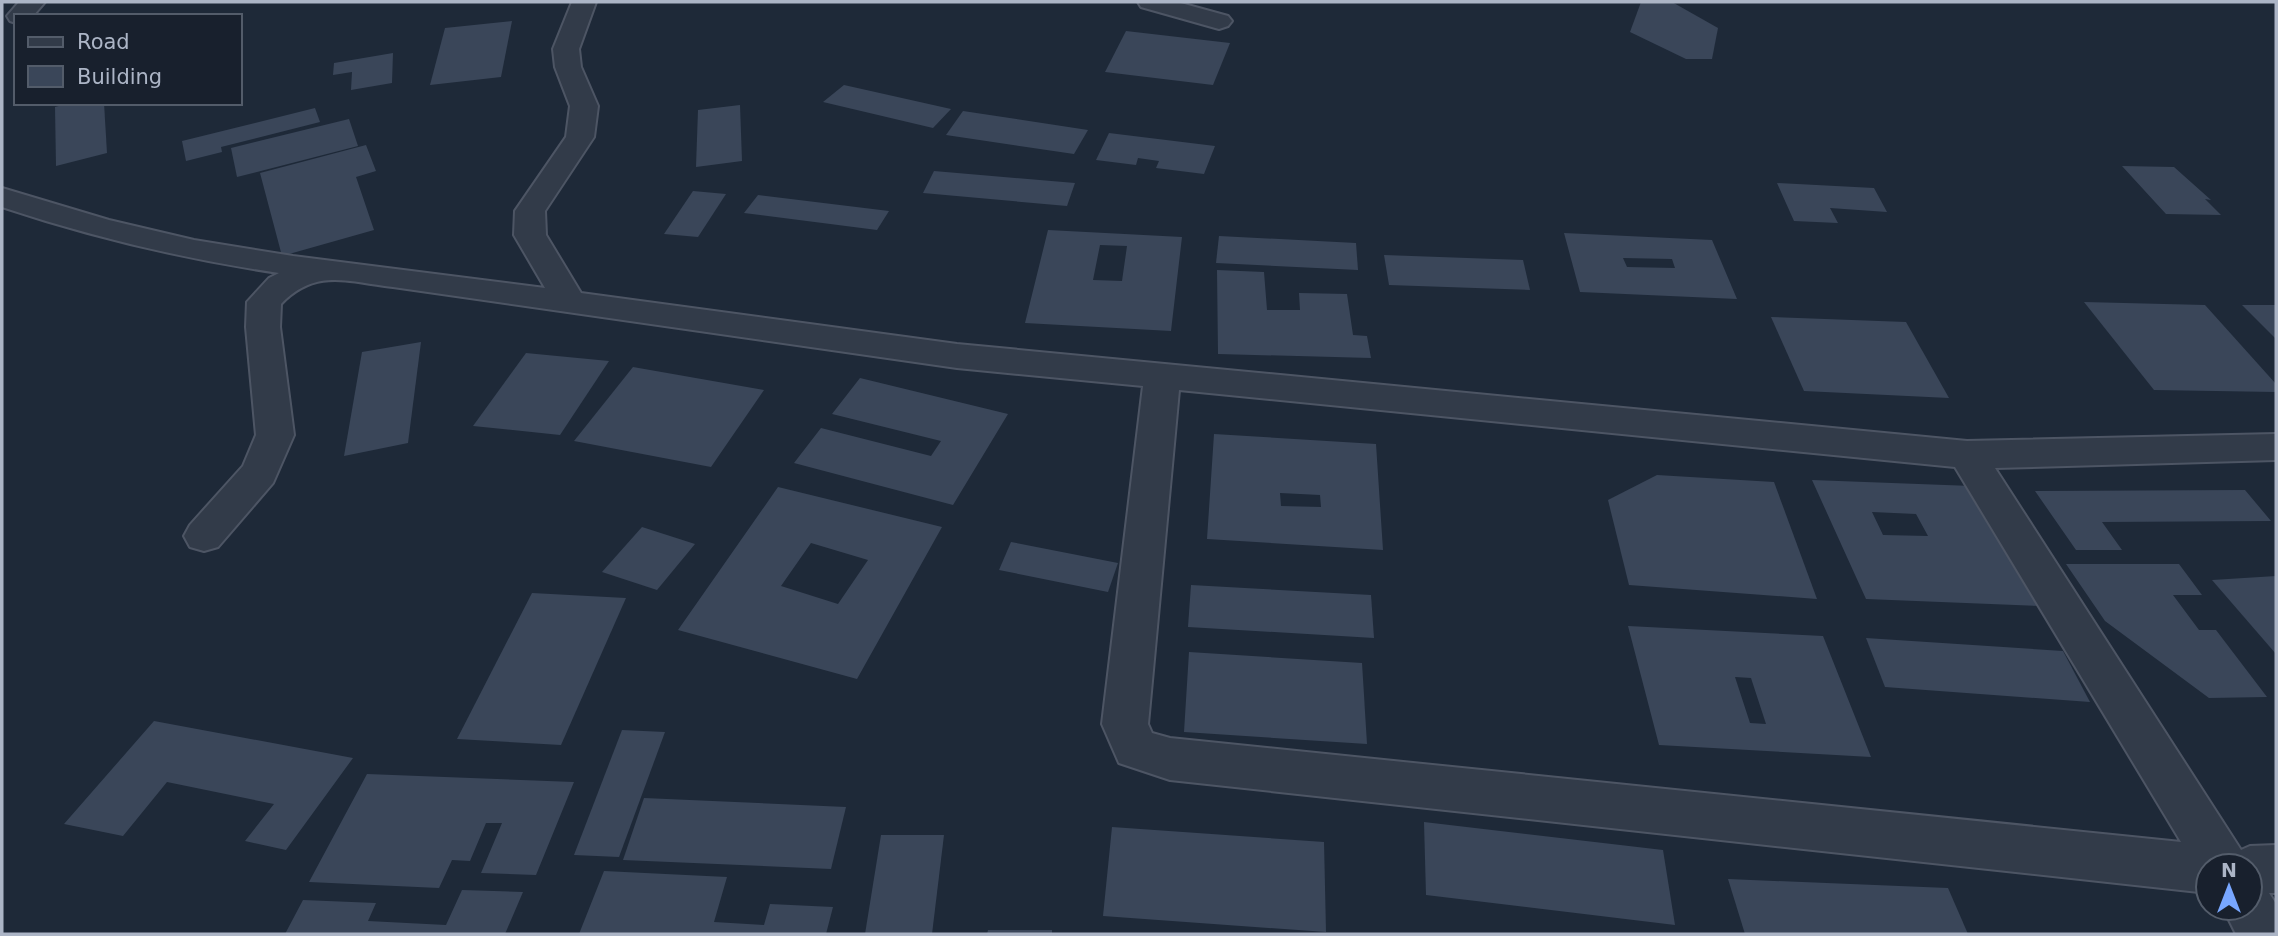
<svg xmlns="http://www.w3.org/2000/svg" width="2278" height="936" viewBox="0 0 2278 936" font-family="'DejaVu Sans',sans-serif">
<rect width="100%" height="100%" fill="#1e2938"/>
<!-- building -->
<g fill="#3a4659" fill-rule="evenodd">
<path d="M1641 2H1672L1718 28 1712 59H1686L1630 32Z"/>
<path d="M512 21 501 77 430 85 445 28Z"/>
<path d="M1126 31 1230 43 1213 85 1105 72Z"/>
<path d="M393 53 392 83 351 90 352 72 333 75 334 63Z"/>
<path d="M844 85 951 109 933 128 823 102Z"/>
<path d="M70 103H104L107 153 56 166 55 107Z"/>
<path d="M740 105 742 161 696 167 698 110Z"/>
<path d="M315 108 320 122 221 147 222 152 186 161 182 141Z"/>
<path d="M963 111 1088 130 1074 154 946 135Z"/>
<path d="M349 119 358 146 237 177 231 148Z"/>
<path d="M1109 133 1215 146 1204 174 1156 168 1159 161 1138 158 1136 165 1096 160Z"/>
<path d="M366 145 376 171 356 177 374 230 282 256 260 173Z"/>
<path d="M2122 166 2174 167 2211 200 2205 199 2221 215 2166 214Z"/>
<path d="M934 171 1075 183 1067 206 923 193Z"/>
<path d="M1777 183 1874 188 1887 212 1830 208 1838 223 1794 221Z"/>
<path d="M693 191 726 194 698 237 664 234Z"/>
<path d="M758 195 889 211 877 230 744 213Z"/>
<path d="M1048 230 1182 237 1171 331 1025 323ZM1100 245 1127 246 1122 281 1093 280Z"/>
<path d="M1564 233 1712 240 1737 299 1580 292ZM1623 258 1672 259 1675 268 1627 267Z"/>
<path d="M1219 236 1356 243 1358 270 1216 263Z"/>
<path d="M1384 255 1523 260 1530 290 1389 285Z"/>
<path d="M1217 270 1264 272 1267 310H1300L1299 293 1347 294 1353 335 1367 336 1371 358 1218 354Z"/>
<path d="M2084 302 2205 305 2276 384V392L2154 390Z"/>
<path d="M2242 305H2276V339Z"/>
<path d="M1771 317 1906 322 1949 398 1804 391Z"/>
<path d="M421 342 408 443 344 456 362 352Z"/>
<path d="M526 353 609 361 560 435 473 426Z"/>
<path d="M633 367 764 390 711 467 574 441Z"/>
<path d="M860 378 1008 414 953 505 794 463 821 428 931 456 941 441 832 414Z"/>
<path d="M1214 434 1376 444 1383 550 1207 539ZM1280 493 1320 495 1321 507 1281 506Z"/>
<path d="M1657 475 1774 482 1817 599 1629 585 1608 500Z"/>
<path d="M1812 480 1972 486 2041 606 1866 599ZM1872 512 1916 514 1928 536 1883 535Z"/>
<path d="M778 487 942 527 857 679 678 630ZM811 543 868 560 838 604 781 586Z"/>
<path d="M2245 490 2271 521 2102 522 2122 550H2076L2035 491Z"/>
<path d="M642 527 695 544 657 590 602 572Z"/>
<path d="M1011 542 1118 563 1108 592 999 570Z"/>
<path d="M2066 564H2179L2202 595H2173L2199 630H2216L2267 697 2209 698 2105 621Z"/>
<path d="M2276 576V654L2212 580Z"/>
<path d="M1191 585 1371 595 1374 638 1188 627Z"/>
<path d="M532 593 626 598 561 745 457 739Z"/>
<path d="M1628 626 1823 636 1871 757 1659 745ZM1735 677 1751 678 1766 724 1750 723Z"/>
<path d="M1866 638 2063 651 2090 702 1885 687Z"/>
<path d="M1189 652 1362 663 1367 744 1184 732Z"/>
<path d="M154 721 353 758 286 850 245 841 274 804 167 782 123 836 64 824Z"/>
<path d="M622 730 665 732 619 857 574 855Z"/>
<path d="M367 774 574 782 536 875 481 873 502 823H486L470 861 452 860 439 888 309 882Z"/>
<path d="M644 798 846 807 831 869 623 860Z"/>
<path d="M1424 822 1663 850 1675 925 1426 895Z"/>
<path d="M1112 827 1324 842 1326 932 1103 916Z"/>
<path d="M881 835H944L932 934H865Z"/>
<path d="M604 871 727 877 714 922 764 925 770 904 833 907 826 934H579Z"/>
<path d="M1728 879 1948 888 1968 934H1745Z"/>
<path d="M462 890 523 892 505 934H285L303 900 376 903 368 921 446 925Z"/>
<path d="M988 930H1052V934H987Z"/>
</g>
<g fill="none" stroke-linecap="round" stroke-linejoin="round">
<!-- minor casing -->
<g stroke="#4d5564" stroke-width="4">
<g id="minor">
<path d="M19 2H45L33 16H16V23L10 21 7 16Z"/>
<path d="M572 2H596L579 49 581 67 598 106 594 137 545 211 546 235 581 293 957 344 1967 441 2276 434V460L1995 468 2241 850 2250 846 2276 845V893H2269L2276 904V934H2236L2223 908H2250V866H2208V893L1170 780 1119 763 1102 724 1143 386 957 368 393 287C347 282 316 268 281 304L280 327 294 435 273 483 218 547 204 551 190 547 184 536 190 525 243 466 256 435 246 327 247 302 269 278 279 273C184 259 92 237 2 207V188L109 220 194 240 293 256 545 288 514 235 515 211 566 137 570 106 555 67 553 49ZM1179 390 1955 467 2181 842 1170 738 1152 733 1148 724Z"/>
<path d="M1138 2H1177L1228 16 1232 21 1228 26 1219 29 1141 7Z"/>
</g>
</g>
<!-- minor -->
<use href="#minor" fill="#323b49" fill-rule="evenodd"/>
</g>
<!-- border -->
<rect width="2278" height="936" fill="none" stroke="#acb5c6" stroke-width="7"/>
<!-- legend -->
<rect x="14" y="14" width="228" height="91" fill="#18202d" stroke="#535c6a" stroke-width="2"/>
<rect x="28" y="37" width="35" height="10" fill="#323b49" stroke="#535c6a" stroke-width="2"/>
<text x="77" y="49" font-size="21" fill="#acb5c6">Road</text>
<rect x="28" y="66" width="35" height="21" fill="#3a4659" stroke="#535c6a" stroke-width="2"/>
<text x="77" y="84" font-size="21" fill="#acb5c6">Building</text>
<!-- north arrow -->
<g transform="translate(2229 887)"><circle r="33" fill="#18202d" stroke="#535c6a" stroke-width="2"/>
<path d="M0-5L12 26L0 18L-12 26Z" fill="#78a7ff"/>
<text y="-10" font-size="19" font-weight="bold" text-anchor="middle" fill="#acb5c6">N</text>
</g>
</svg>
